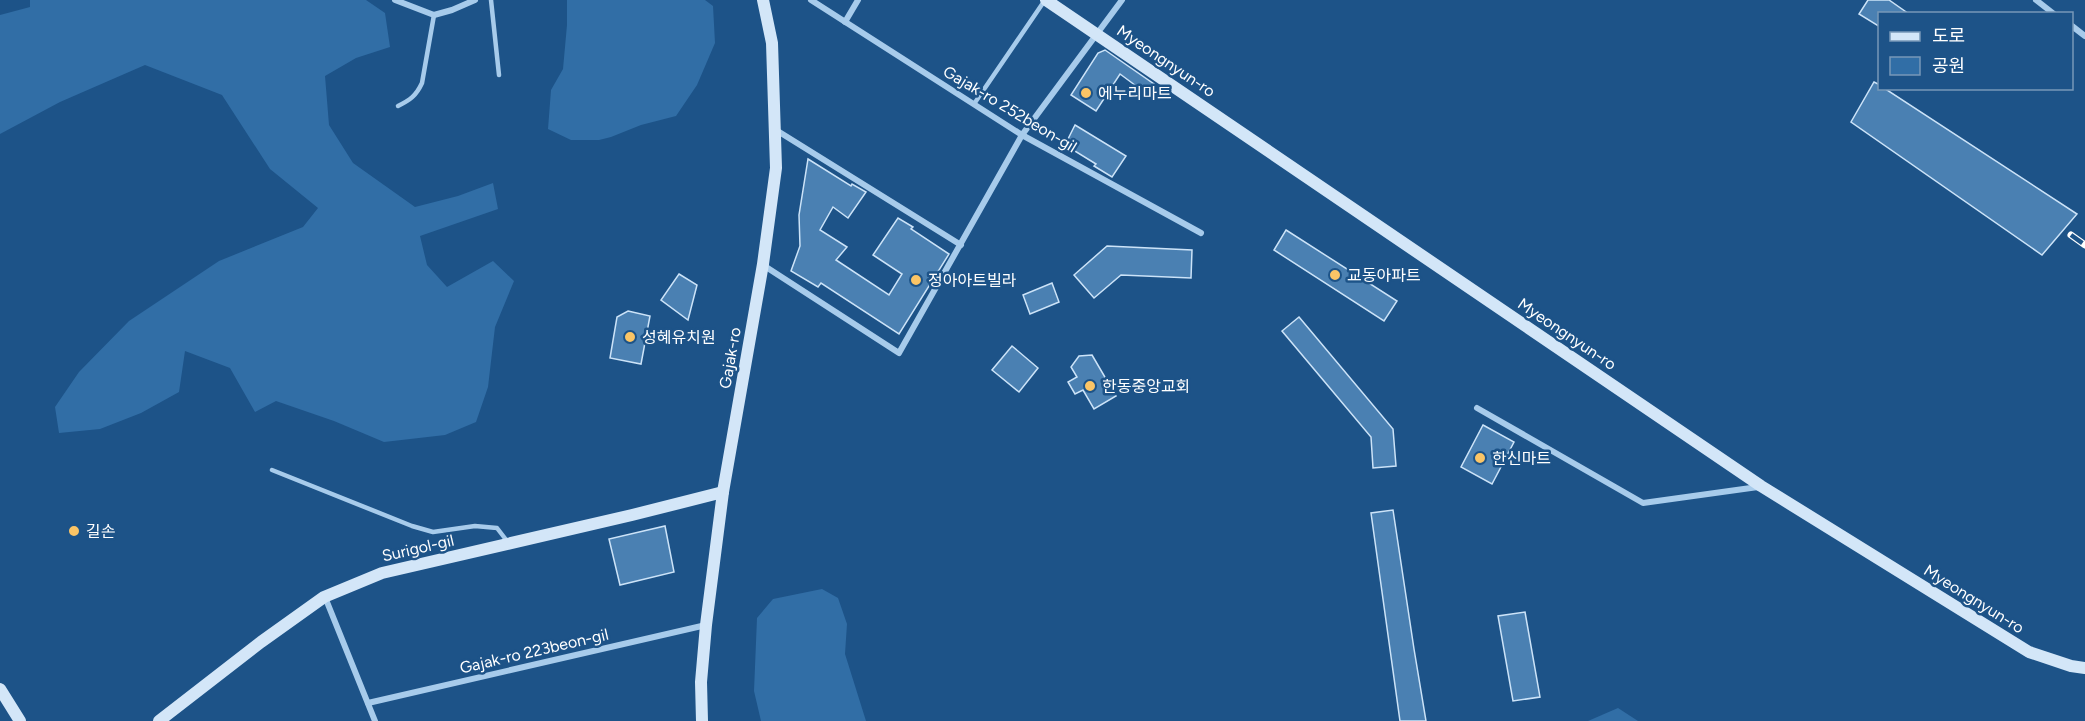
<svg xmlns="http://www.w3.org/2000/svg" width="2085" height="721" viewBox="0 0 2085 721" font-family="Figtree,'Noto Sans KR',sans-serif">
<rect width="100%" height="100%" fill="#1d5388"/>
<!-- green -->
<g fill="#316ea6">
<path d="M30 0H366L385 13 390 47 356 58 325 76 329 125 353 163 415 207 458 196 493 183 498 209 420 236 427 265 447 287 493 261 514 281 495 327 488 387 476 422 445 435 384 442 334 421 276 401 255 412 230 368 185 351 179 392 141 413 100 429 59 433 55 407 79 372 129 321 219 261 303 227 318 208 270 169 222 95 145 65 60 102 0 134V15L30 7Z"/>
<path d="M567 0H705L713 6 715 43 697 85 676 116 641 125 611 137 599 140H571L548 129 551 90 563 69 567 25Z"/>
<path d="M822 589 838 598 847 624 845 654 866 721H761L754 691 757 618 773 599Z"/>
<path d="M1618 708 1638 721H1588Z"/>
</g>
<!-- building -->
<g fill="#4a80b2" stroke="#cce3f8" stroke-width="1.5">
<path d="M1868 0H1889L1909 14H1880V27L1859 14Z"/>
<path d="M1105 50 1154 84 1147 94 1120 74 1096 111 1071 95 1098 53Z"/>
<path d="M1874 82 1880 85V88H1884L2077 214 2042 255 1851 122Z"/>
<path d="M1075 125 1126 156 1112 177 1094 166 1096 164 1065 145Z"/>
<path d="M808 159 851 186 852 184 866 192 848 218 833 207 820 230 847 247 836 260 889 295 902 274 873 255 898 218 913 227 911 229 949 254 899 334 821 283 818 287 791 271 800 246 799 215Z"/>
<path d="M1286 230 1397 301 1384 321 1274 250Z"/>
<path d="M1107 246 1192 250 1191 278 1121 275 1094 298 1074 275Z"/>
<path d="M679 274 697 285 688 320 661 300Z"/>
<path d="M1052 283 1059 302 1030 314 1023 295Z"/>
<path d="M628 311 650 316 641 364 610 358 617 317Z"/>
<path d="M1299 317 1393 429 1396 466 1373 468 1371 437 1282 331Z"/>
<path d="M1012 346 1038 368 1019 392 992 370Z"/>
<path d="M1092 355 1116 396 1094 409 1083 390 1075 394 1068 382 1077 377 1071 367 1079 356Z"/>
<path d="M1483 425 1514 442 1492 484 1461 467Z"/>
<path d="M1393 510 1414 649 1426 721H1400L1371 513Z"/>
<path d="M665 526 674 572 620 585 609 539Z"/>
<path d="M1525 612 1540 697 1513 701 1498 616Z"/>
</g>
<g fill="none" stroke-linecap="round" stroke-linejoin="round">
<!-- lane -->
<g stroke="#a7cbeb" stroke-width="4.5">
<path d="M491 0 499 75"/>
<path d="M974 104 1045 0"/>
<path d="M398 106C410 100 416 96 422 83L434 15"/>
<path d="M272 470 412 526 433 532 475 526 497 528 507 541"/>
</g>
<!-- street -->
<g stroke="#a7cbeb" stroke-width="6">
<path d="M395 0 434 15 452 10 475 0"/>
<path d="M811 0 1022 135 1201 233"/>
<path d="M2036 0 2054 14"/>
<path d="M845 22 858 0"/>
<path d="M2072 26 2085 36"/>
<path d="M776 130 961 245"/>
<path d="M763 265 899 353 1022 135 1122 0"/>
<path d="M1477 408 1643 503 1758 487"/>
<path d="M325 597 375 721"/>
<path d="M368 703 706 625"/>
</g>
<!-- secondary -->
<g stroke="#d3e6f8" stroke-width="12">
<path d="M1046 0 1761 486 2029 652 2071 666 2085 668"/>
<path d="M0 689 20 721"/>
<path d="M159 721 261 642 324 597 382 573 632 515 723 492"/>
<path d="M702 721 701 682 706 625 723 492 763 264 776 168 772 43 763 0"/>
</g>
<!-- rail casing -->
<g stroke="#fff" stroke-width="7">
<path id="rail" d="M2071 235 2085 245"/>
</g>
<!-- rail -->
<use href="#rail" stroke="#1d5388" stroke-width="4.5" stroke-dasharray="14" stroke-linecap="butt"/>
</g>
<!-- markers -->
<g fill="#fbc566" stroke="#1d5388" stroke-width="2">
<circle cx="1086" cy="93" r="6"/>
<circle cx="1335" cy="275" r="6"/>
<circle cx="916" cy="280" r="6"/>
<circle cx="630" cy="337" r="6"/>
<circle cx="1090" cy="386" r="6"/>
<circle cx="1480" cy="458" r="6"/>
<circle cx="74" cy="531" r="6"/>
</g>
<g text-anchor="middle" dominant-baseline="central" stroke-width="5" stroke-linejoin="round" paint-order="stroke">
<!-- street labels -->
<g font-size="16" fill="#fff" stroke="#1d5388">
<text transform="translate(1166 61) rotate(34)">Myeongnyun-ro</text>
<text transform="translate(1010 109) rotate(31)">Gajak-ro 252beon-gil</text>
<text transform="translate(1567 334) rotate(34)">Myeongnyun-ro</text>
<text transform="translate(730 358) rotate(-80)">Gajak-ro</text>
<text transform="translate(418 548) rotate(-13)">Surigol-gil</text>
<text transform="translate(1974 599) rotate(32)">Myeongnyun-ro</text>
<text transform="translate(534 651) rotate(-13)">Gajak-ro 223beon-gil</text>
</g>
<!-- poi labels -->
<g font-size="16" fill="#fff" stroke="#1d5388" text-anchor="start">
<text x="1098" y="93">에누리마트</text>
<text x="1347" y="275">교동아파트</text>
<text x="928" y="280">정아아트빌라</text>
<text x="642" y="337">성혜유치원</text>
<text x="1102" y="386">한동중앙교회</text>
<text x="1492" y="458">한신마트</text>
<text x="86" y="531">길손</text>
</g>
</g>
<!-- legend -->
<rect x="1878" y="12" width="195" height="78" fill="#1d5388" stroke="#7798b8" stroke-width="1.5"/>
<rect x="1890" y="32" width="30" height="9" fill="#d3e6f8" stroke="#7798b8" stroke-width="1.5"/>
<text x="1932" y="42" font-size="18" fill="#ffffff">도로</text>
<rect x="1890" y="57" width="30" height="18" fill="#316ea6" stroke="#7798b8" stroke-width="1.5"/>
<text x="1932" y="72" font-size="18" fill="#ffffff">공원</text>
</svg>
